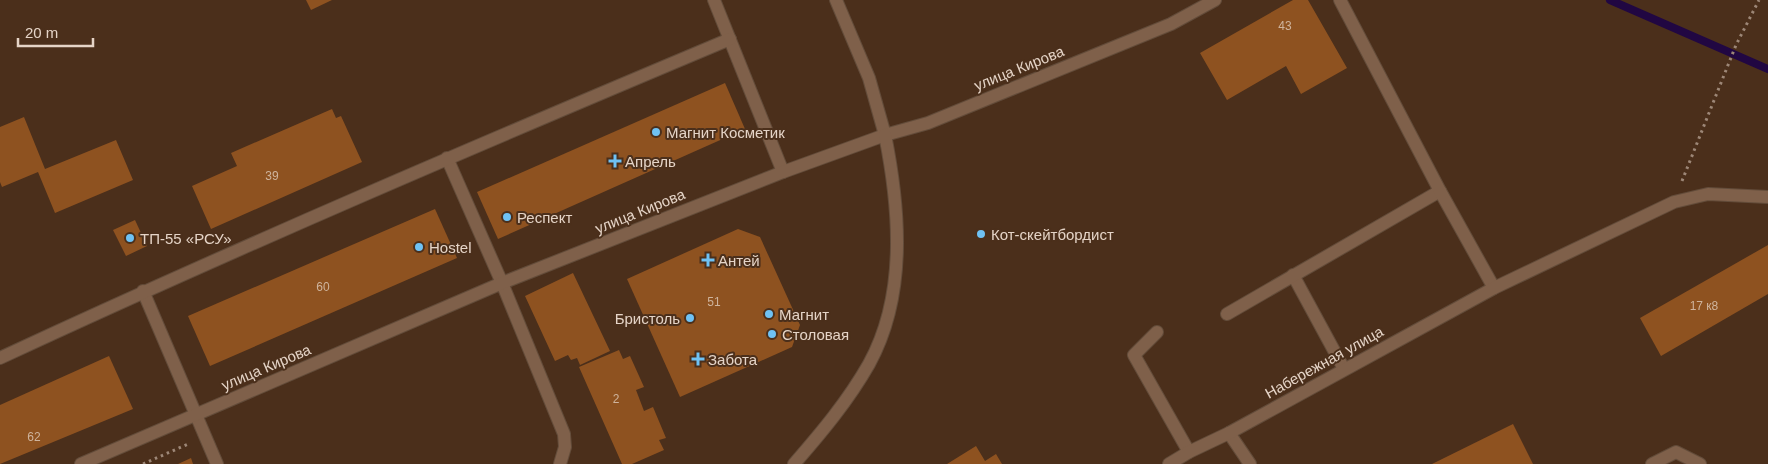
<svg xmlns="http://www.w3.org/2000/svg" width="1768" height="464" viewBox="0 0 1768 464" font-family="Arial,sans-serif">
<rect width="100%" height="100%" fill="#4b2f1b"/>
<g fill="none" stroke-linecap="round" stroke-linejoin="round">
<!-- stream -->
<path stroke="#210742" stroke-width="8" d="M1610 0 1768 69"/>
</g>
<!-- building -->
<g fill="#8e5220">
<path d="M306 0H332L311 10Z"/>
<path d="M1293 0H1308L1347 68 1301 94 1286 66 1227 100 1200 53Z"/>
<path d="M725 83 745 129 498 239 477 192Z"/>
<path d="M332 109 336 118 341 116 362 162 211 229 192 186 237 166 231 153Z"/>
<path d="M24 117 45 169 116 140 133 180 55 213 38 172 2 187 0 182V127Z"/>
<path d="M435 209 457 258 210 366 188 316Z"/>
<path d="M135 220 147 246 126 256 113 230Z"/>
<path d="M738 229 760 237 800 325 792 347 680 397 627 279Z"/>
<path d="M1768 245V294L1661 356 1640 318Z"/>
<path d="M573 273 610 351 580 365 577 358 571 360 568 355 555 361 525 296Z"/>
<path d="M619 350 623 359 630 356 644 387 636 390 644 411 653 407 666 438 659 440 664 450 632 464H622L579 367Z"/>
<path d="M109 356 133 409 0 464V405Z"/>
<path d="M1513 424 1533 464H1432Z"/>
<path d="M976 446 985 461 996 454 1002 464H947Z"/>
<path d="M191 458 193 464H178Z"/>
</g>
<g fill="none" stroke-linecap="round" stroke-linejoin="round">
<!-- service casing -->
<g stroke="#634c3a" stroke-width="14">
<g id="service">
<path d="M714 0 783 172"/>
<path d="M447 158 502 283 564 434 565 447 560 464"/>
<path d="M1293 275 1344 369"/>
<path d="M143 291 217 464"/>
<path d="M1227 314 1440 191"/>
<path d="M1157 332 1134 355 1189 452"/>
<path d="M0 358C241 246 485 142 730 39"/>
<path d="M1229 433 1250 464"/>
<path d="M1652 464 1676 452 1700 464"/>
</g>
</g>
<!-- pedestrian casing -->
<g stroke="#634c3a" stroke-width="14">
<path id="pedestrian" d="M836 0 869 78 885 135"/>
</g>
<!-- minor casing -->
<g stroke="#634c3a" stroke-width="14">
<g id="minor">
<path d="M1340 0 1440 191 1494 288"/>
<path d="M81 464 502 283 783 172 885 135 928 123 1171 24 1215 0"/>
<path d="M794 464C821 433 848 401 869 364 907 295 900 210 885 135"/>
<path d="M1169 464 1189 452 1229 433 1494 288 1674 202 1708 194 1768 197"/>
</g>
</g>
<!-- path -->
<g stroke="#9d8777" stroke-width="3" stroke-dasharray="2.5 4" stroke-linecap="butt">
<path d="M1682 181 1736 45 1759 0"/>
<path d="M143 464 188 444"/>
</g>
<!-- service -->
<use href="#service" stroke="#7f604a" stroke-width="12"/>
<!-- pedestrian -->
<use href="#pedestrian" stroke="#7f604a" stroke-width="12"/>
<!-- minor -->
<use href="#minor" stroke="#7f604a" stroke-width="12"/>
</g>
<!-- markers -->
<g fill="#6fc2f4" stroke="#4b2f1b" stroke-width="2">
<circle cx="656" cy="132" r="5"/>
<path d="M612.5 153.5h5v5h5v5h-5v5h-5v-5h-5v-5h5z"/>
<circle cx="507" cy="217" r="5"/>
<circle cx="981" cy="234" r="5"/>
<circle cx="130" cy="238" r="5"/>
<circle cx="419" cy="247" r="5"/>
<path d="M705.5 252.5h5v5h5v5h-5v5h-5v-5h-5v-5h5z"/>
<circle cx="769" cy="314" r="5"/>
<circle cx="690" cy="318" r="5"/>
<circle cx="772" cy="334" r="5"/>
<path d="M695.5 351.5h5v5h5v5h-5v5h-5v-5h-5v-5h5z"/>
</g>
<g text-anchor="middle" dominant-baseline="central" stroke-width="4" stroke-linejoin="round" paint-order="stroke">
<!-- number labels -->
<g font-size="12" fill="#cfb49d">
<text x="1285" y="26">43</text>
<text x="272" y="176">39</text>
<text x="323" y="287">60</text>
<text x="714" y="302">51</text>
<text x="1704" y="306">17 к8</text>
<text x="616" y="399">2</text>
<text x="34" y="437">62</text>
</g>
<!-- street labels -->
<g font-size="15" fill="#e5d4c7" stroke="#4b2f1b">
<text transform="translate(1019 68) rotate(-22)">улица Кирова</text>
<text transform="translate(640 211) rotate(-22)">улица Кирова</text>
<text transform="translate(1324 362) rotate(-29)">Набережная улица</text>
<text transform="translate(266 367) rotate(-23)">улица Кирова</text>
</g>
<!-- poi labels -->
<g font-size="15" fill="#e5d4c7" stroke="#4b2f1b" text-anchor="start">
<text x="666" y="132">Магнит Косметик</text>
<text x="625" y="161">Апрель</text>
<text x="517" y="217">Респект</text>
<text x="991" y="234">Кот-скейтбордист</text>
<text x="140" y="238">ТП-55 «РСУ»</text>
<text x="429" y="247">Hostel</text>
<text x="718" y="260">Антей</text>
<text x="779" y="314">Магнит</text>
<text x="680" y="318" text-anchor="end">Бристоль</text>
<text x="782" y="334">Столовая</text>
<text x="708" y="359">Забота</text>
</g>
</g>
<!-- scale -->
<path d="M18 38v8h75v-8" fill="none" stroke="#e5d4c7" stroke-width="2.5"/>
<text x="25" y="38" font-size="15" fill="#e5d4c7" stroke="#4b2f1b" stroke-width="4" paint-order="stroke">20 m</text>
</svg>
